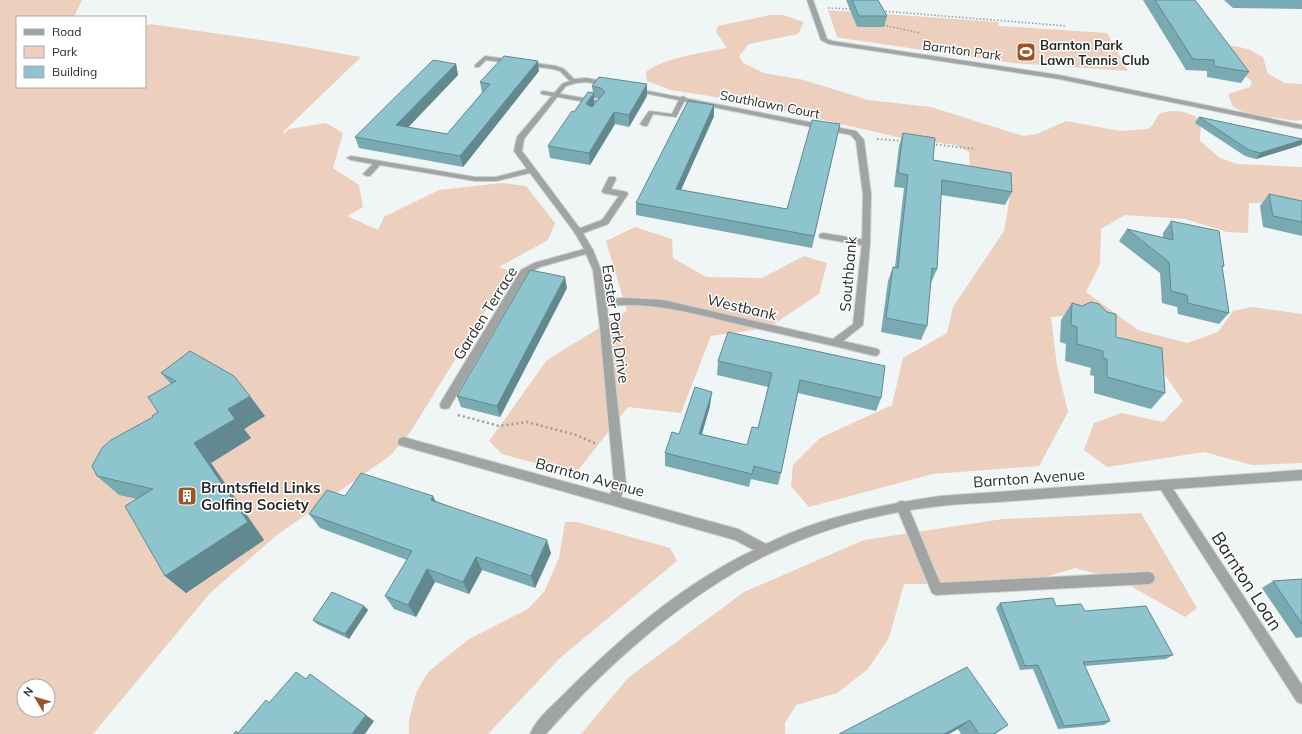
<svg xmlns="http://www.w3.org/2000/svg" width="1302" height="734" viewBox="0 0 1302 734" font-family="Mulish,sans-serif">
<rect width="100%" height="100%" fill="#f0f5f6"/>
<!-- green -->
<g fill="#edcfbd" fill-rule="evenodd">
<path d="M0 0H82L74 17H17V87H145V25H149L150 24 281 43 361 57 283 132 284 134 289 129 326 123 343 133 333 168 359 185 363 207 347 216 378 230 384 217 439 190 502 183 526 186 555 223 548 240 499 267 510 271 411 431 391 455 277 535 210 593 93 734H0ZM24 686H48V710H24Z"/>
<path d="M828 10 998 22 999 26 1107 33 1128 71 1013 63 840 38 837 37Z"/>
<path d="M770 15H783L804 22 798 34 749 44 739 56 743 63 764 73 804 80 868 100 931 107 1023 136 1037 134 1066 121 1120 131 1148 129 1152 126 1159 114C1175 108 1186 112 1201 119L1200 141 1220 158 1237 164 1302 167V207L1284 203H1249L1248 233 1227 232 1185 219 1125 215 1101 229 1100 264 1086 292 1138 330 1187 343 1218 332 1233 311 1252 307 1302 314V463L1252 465 1204 452 1107 467 1084 450 1094 423 1122 413 1163 422 1183 401 1158 365 1100 323 1073 315 1051 317 1057 366 1068 412 1039 466 933 474 809 507 791 486 793 465 820 438 892 405 903 358 947 333 953 307 1004 231 1011 190 970 170 969 152 956 145 901 138 747 102 671 90 647 81 646 72C663 58 705 52 727 48L716 32 718 26Z"/>
<path d="M1229 45 1248 49 1263 57 1268 74 1285 83 1302 84V120L1296 121 1246 113 1233 107 1228 94 1250 87 1252 82 1245 75 1220 59Z"/>
<path d="M635 227 672 239 673 258 706 277 762 278 804 256 827 263 819 294 768 328 711 336 681 413 628 407 575 474 502 454 489 441 547 360 627 311 606 241Z"/>
<path d="M1141 513 1197 608 1185 617 1122 581 1075 568 1023 584H904L889 638 868 669 837 693 796 705 785 723V734H581L629 677 744 592 864 540 1003 519Z"/>
<path d="M565 522H577L670 548 677 561 560 658 488 734H409V720L416 693 428 672 469 639 528 609 544 592 559 558Z"/>
</g>
<g fill="none" stroke-linecap="round" stroke-linejoin="round">
<!-- lane casing -->
<g stroke="#ccd1d1" stroke-width="2">
<g id="lane">
<path d="M485 56 556 66 564 69 576 81 571 82 560 71 553 69 486 60 479 67H475V65Z"/>
<path d="M543 91 601 101 604 103 599 110 597 111 594 109 597 104 541 94V92Z"/>
<path d="M683 96 686 98 676 117 653 114 647 126H644L640 124 649 111 672 114 680 98Z"/>
<path d="M609 177H615L616 179 611 189 627 192 628 194 608 224 581 234H575L574 232 575 230 602 220 619 196 603 193 602 191Z"/>
<path d="M823 233 866 240 870 243 866 246 820 238 819 236 820 234Z"/>
<path d="M902 501 906 502 908 506 940 583 1149 572 1153 574 1155 578 1153 582 1149 584 936 595 932 593 896 506 898 502Z"/>
</g>
</g>
<!-- street casing -->
<g stroke="#ccd1d1" stroke-width="2">
<g id="street">
<path d="M807 0H813L827 39 832 41 1059 75 1302 125V129L1059 79 829 44 821 40Z"/>
<path d="M586 78 603 81 612 84 609 86 586 82 576 83 566 86 524 139 522 151 581 230 593 250 601 270 606 299 624 298 663 300 833 339 853 324 862 243 863 194 856 141 851 135 634 91 632 90V88L856 131 864 140 871 194 870 243 863 325 843 341 878 349 880 352 878 355 875 356C831 345 786 335 742 325 695 314 655 301 607 306L626 483 621 497 738 529 766 544C820 517 880 505 940 496L1302 470V480L1173 489 1302 685V704L1297 702 1161 490C1111 494 1062 497 1012 501 988 503 964 503 940 506 886 512 830 526 780 549 694 587 608 663 546 734H530C536 719 552 706 563 695 619 639 682 584 754 550L735 540 399 445 398 442 399 439 403 437 610 494 614 483 600 328 593 270 586 254 540 267 527 274 449 408 445 409 441 408 440 405 441 402 521 270 534 263 584 249 575 233 530 173 496 181H475L380 165 370 176H367L363 174 373 164 351 160 347 158 351 156 475 177H496L527 169 514 151 517 137 562 84 575 79Z"/>
</g>
</g>
<!-- path-far2 -->
<g stroke="#999d9e" stroke-width="1.5" stroke-dasharray="1.5 2" stroke-linecap="butt">
<path d="M828 8 851 9"/>
<path d="M882 11 1067 26"/>
<path d="M883 25 920 33"/>
</g>
<!-- path-far1 -->
<g stroke="#999d9e" stroke-width="2" stroke-dasharray="1.5 2.5" stroke-linecap="butt">
<path d="M877 139 904 141"/>
<path d="M932 144 975 149"/>
</g>
<!-- path -->
<path stroke="#999d9e" stroke-width="2.5" stroke-dasharray="2 3" stroke-linecap="butt" d="M458 415 499 426 527 422 576 435 597 444"/>
<!-- lane -->
<use href="#lane" fill="#a2a4a4" fill-rule="evenodd"/>
<!-- street -->
<use href="#street" fill="#a2a4a4" fill-rule="evenodd"/>
</g>
<!-- wall -->
<g fill="#79a9b1" fill-rule="evenodd">
<path d="M846 0H878L887 16 884 27H857Z"/>
<path d="M1143 0H1195L1249 72 1241 83 1207 77V71L1186 70Z"/>
<path d="M1224 0H1302V9L1233 8Z"/>
<path d="M456 64 458 75 408 127 447 134 482 93 480 82 539 71 463 167 359 148 355 137Z"/>
<path d="M647 84V96L629 127 615 124 590 165 550 158 548 146 574 112 593 93 592 86ZM594 98 599 99 594 104Z"/>
<path d="M714 105V116L681 190 787 209 840 124 812 248 636 215V203Z"/>
<path d="M1199 117 1302 139V143L1301 145 1256 159 1245 156 1195 123Z"/>
<path d="M903 133 933 160 1012 192 1005 205 941 195 937 269 931 283H930L927 326 921 340 881 332 888 281 893 267H895L904 188 894 187 899 146Z"/>
<path d="M1269 194 1302 201V236L1263 227 1260 206Z"/>
<path d="M1171 221 1224 266 1222 268 1229 313 1219 324 1178 314 1177 307 1162 303 1160 273 1119 241 1127 229 1163 238V233Z"/>
<path d="M567 288 500 417 461 407 457 396Z"/>
<path d="M1072 303 1116 337 1165 393 1151 409 1094 393V376L1090 375 1091 368 1065 361 1066 344 1060 342 1061 320Z"/>
<path d="M718 361 881 398 876 411 798 393 781 473 778 485 751 479 749 487 665 466V453L679 434 710 406 702 434 747 445 758 428 768 387 717 375Z"/>
<path d="M161 373 265 416 244 429 251 438 211 463 264 540 186 593 165 576 137 499 119 495 97 476 153 417 158 412 171 384Z"/>
<path d="M345 496 436 501 551 553 535 588 482 570 469 594 435 582 416 617 394 609 385 596 407 560 320 528 309 514Z"/>
<path d="M1302 579V637L1296 638 1262 588 1273 581Z"/>
<path d="M1000 603 1056 606 1085 611 1173 655 1166 659 1085 666 1110 721 1104 725 1058 729 1033 669 1020 670 996 608Z"/>
<path d="M364 606 368 610 349 639 317 624 313 620Z"/>
<path d="M967 667 995 734H961L958 729Z"/>
</g>
<!-- shaded-wall -->
<g fill="#638990">
<path d="M538 61 539 71 463 167 460 156Z"/>
<path d="M456 64 458 75 400 136 396 125Z"/>
<path d="M647 84V96L629 127V115Z"/>
<path d="M594 93V105L587 116 586 104Z"/>
<path d="M714 105V116L676 201V189Z"/>
<path d="M614 112 615 124 590 165 589 153Z"/>
<path d="M1302 140V143L1301 145 1256 159 1260 153Z"/>
<path d="M565 277 567 288 500 417 497 406Z"/>
<path d="M712 392 710 406 698 447 699 434Z"/>
<path d="M250 396 265 416 244 429 251 438 211 463 264 540 186 593 165 576 194 443 228 409Z"/>
<path d="M433 496 440 510 431 500Z"/>
<path d="M547 540 551 553 535 588 531 576Z"/>
<path d="M476 557 482 570 469 594 463 582Z"/>
<path d="M427 569 435 582 416 617 408 605Z"/>
<path d="M364 606 368 610 349 639 345 634Z"/>
<path d="M366 715 374 721 365 734H352Z"/>
<path d="M970 720 958 729 949 734H944Z"/>
<path d="M1008 725 995 734H993Z"/>
</g>
<!-- building -->
<g fill="#8dc4ce" stroke="#638990">
<path d="M852 0H878L887 16H859Z"/>
<path d="M1155 0H1195L1249 72 1214 66V60L1193 59Z"/>
<path d="M504 56 538 61 460 156 355 137 433 60 456 64 396 125 447 134 490 84 480 82Z"/>
<path d="M599 77 647 84 629 115 614 112 589 153 548 146 572 111 574 112 588 92 594 93 586 104 592 107 605 92 601 88 592 86Z"/>
<path d="M688 101 714 105 676 189 787 209 812 120 840 124 814 236 636 203Z"/>
<path d="M1199 117 1302 139V140L1260 153 1249 150Z"/>
<path d="M903 133 935 138 933 160 1011 173 1012 192 942 180 937 269 932 268 927 326 886 318 893 267 898 268 908 175 898 173Z"/>
<path d="M1269 194 1302 201V222L1273 216Z"/>
<path d="M1171 221 1219 231 1224 266H1222L1229 313 1188 303 1187 295 1171 291 1169 262 1127 229 1173 240Z"/>
<path d="M530 270 565 277 497 406 457 396Z"/>
<path d="M1091 302 1099 304 1107 312 1116 314V337L1162 348 1165 393 1107 377V359L1103 358V351L1077 344V327L1071 325 1072 303 1082 306Z"/>
<path d="M728 332 885 366 881 398 800 380 781 473 754 466 752 474 665 453 672 432 679 434 695 387 712 392 699 434 747 445 752 427 758 428 772 373 718 361Z"/>
<path d="M190 351 234 376 250 396 228 409 235 419 194 443 248 522 165 576 125 506 153 489 97 476 92 466 102 448 111 440 153 417 152 416 158 412 148 397 176 381 161 373Z"/>
<path d="M361 473 433 496 431 500 547 540 531 576 476 557 463 582 427 569 408 605 385 596 412 551 309 514 327 490 345 496Z"/>
<path d="M1302 579V624L1273 581Z"/>
<path d="M332 592 364 606 345 634 313 620Z"/>
<path d="M1053 598 1056 606 1081 604 1085 611 1146 606 1173 655 1083 662 1110 721 1064 726 1038 665 1025 666 1000 603Z"/>
<path d="M967 667 1008 725 993 734H979L970 720 944 734H839Z"/>
<path d="M296 672 306 679 310 674 366 715 352 734H234L236 731 238 733 266 700 269 703Z"/>
</g>
<!-- icons -->
<defs>
<g id="stadium-square" transform="scale(1)"><rect x="-9" y="-9" width="18" height="18" rx="4" fill="#995527" stroke="#fff"/><path d="M0-5a6.5 5 0 1 0 0 10a6.5 5 0 1 0 0-10ZM-3.5-1.8h7v3.6h-7Z" fill="#fff"/></g>
<g id="building-square" transform="scale(1)"><rect x="-9" y="-9" width="18" height="18" rx="4" fill="#995527" stroke="#fff"/><path d="M-4-6H4V6H1V3H-1V6H-4ZM-2.5-4.3h1.7v1.8h-1.7ZM.8-4.3h1.7v1.8H.8ZM-2.5-1h1.7V.8h-1.7ZM.8-1h1.7V.8H.8Z" fill="#fff"/></g>
</defs>
<g fill-rule="evenodd">
<use href="#stadium-square" x="1026" y="52"/>
<use href="#building-square" x="187" y="496"/>
</g>
<g text-anchor="middle" dominant-baseline="central" stroke-width="3" stroke-linejoin="round" paint-order="stroke">
<!-- far-poi labels -->
<g font-size="13" font-weight="bold" fill="#292b2b" stroke="#fff" text-anchor="start">
<text x="1040" y="45">Barnton Park<tspan x="1040" dy="15">Lawn Tennis Club</tspan></text>
</g>
<!-- far-street labels -->
<g font-size="13" fill="#292b2b" stroke="#fff">
<text transform="translate(962 50) rotate(8)">Barnton Park</text>
<text transform="translate(770 104) rotate(11)">Southlawn Court</text>
</g>
<!-- street labels -->
<g font-size="15" fill="#292b2b" stroke="#fff">
<text transform="translate(848 274) rotate(-85)">Southbank</text>
<text transform="translate(742 307) rotate(13)">Westbank</text>
<text transform="translate(485 313) rotate(-58)">Garden Terrace</text>
<text transform="translate(616 324) rotate(82)">Easter Park Drive</text>
<text transform="translate(590 477) rotate(15)">Barnton Avenue</text>
<text transform="translate(1029 478) rotate(-4)">Barnton Avenue</text>
</g>
<!-- poi labels -->
<g font-size="15" font-weight="bold" fill="#292b2b" stroke="#fff" text-anchor="start">
<text x="201" y="487">Bruntsfield Links<tspan x="201" dy="17">Golfing Society</tspan></text>
</g>
<!-- near-street labels -->
<g font-size="18" fill="#292b2b" stroke="#fff">
<text transform="translate(1247 581) rotate(57)">Barnton Loan</text>
</g>
</g>
<!-- legend -->
<rect x="16" y="16" width="130" height="72" fill="#ffffff" stroke="#a9aaaa"/>
<rect x="24" y="29" width="20" height="6" fill="#a2a4a4" stroke="#a9aaaa"/>
<text x="52" y="36" font-size="12" fill="#292b2b">Road</text>
<rect x="24" y="46" width="20" height="12" fill="#edcfbd" stroke="#a9aaaa"/>
<text x="52" y="56" font-size="12" fill="#292b2b">Park</text>
<rect x="24" y="66" width="20" height="12" fill="#8dc4ce" stroke="#a9aaaa"/>
<text x="52" y="76" font-size="12" fill="#292b2b">Building</text>
<!-- north arrow -->
<g transform="translate(36 698) rotate(308)"><circle r="19" fill="#ffffff" stroke="#a9aaaa"/>
<path d="M0-3L7 15L0 10L-7 15Z" fill="#995527"/>
<text y="-6" font-size="11" font-weight="bold" text-anchor="middle" fill="#292b2b">N</text>
</g>
</svg>
